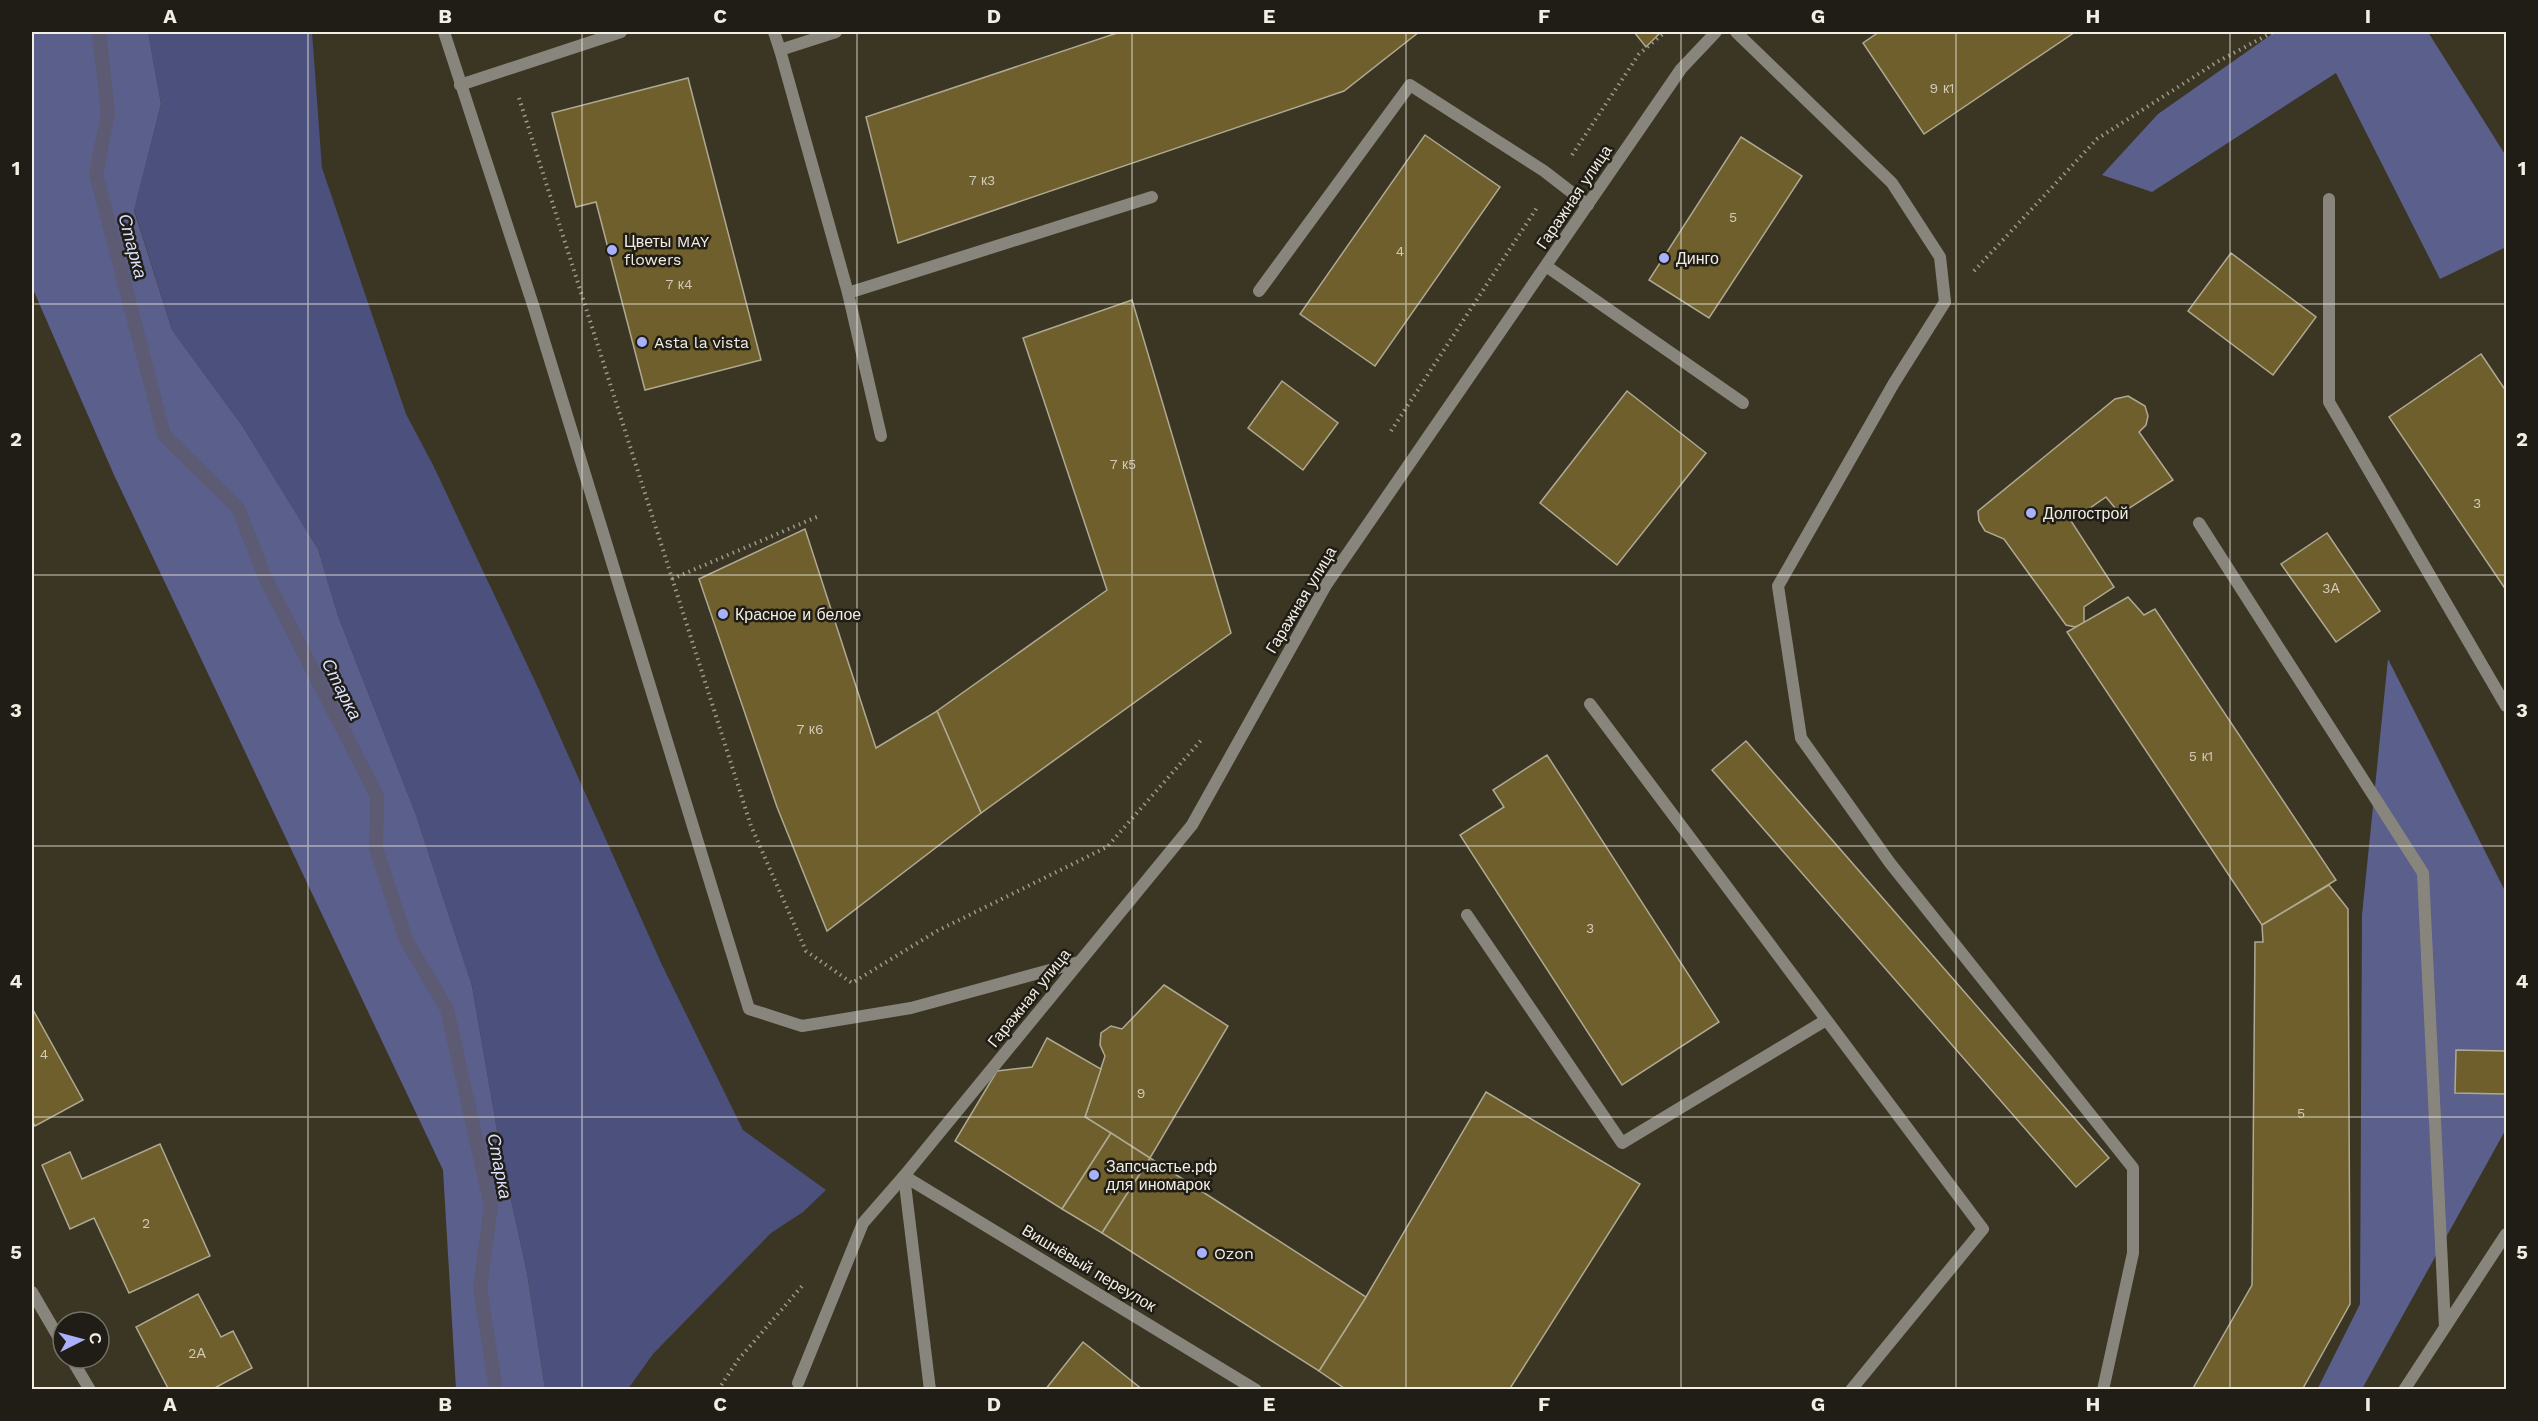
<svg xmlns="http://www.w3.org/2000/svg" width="2538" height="1421" viewBox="0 0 2538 1421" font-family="'Work Sans',sans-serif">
<rect width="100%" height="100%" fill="#3b3523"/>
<!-- green -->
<path fill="#4c507c" d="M148 32H312L322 168 406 414 433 465 540 692 662 965 743 1130 826 1190 803 1212 771 1233 653 1354 628 1389H545L527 1273 502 1159 472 986 416 815 338 616 318 549 243 427 172 330 134 209 161 104Z"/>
<!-- forest -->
<g fill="#5b5f8c">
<path d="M32 32H148L161 104 134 210 172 330 243 427 318 549 338 616 416 815 472 986 502 1159 527 1273 545 1389H456L443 1170 114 475 32 287Z"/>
<path d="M2275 32H2428L2506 156V247L2440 279 2336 73 2152 192 2102 175 2158 114Z"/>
<path d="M2388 659 2506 893V1129L2362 1389 2317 1390 2360 1304 2362 915Z"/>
</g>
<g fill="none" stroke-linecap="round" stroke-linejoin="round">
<!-- stream -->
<path stroke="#5c5b73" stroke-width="14" d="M99 32 108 113 96 174 164 435 238 508 265 577 377 796 376 848 406 940 447 1009 491 1206 480 1288 496 1390"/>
</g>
<!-- building -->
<g fill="#6e5f2d" stroke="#afa993" stroke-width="1.5">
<path d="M1120 32H1419L1344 91 898 243 866 117Z"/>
<path d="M1634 32H1661L1646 47Z"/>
<path d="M1879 32H2075L1924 134 1863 43Z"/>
<path d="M688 78 761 360 645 390 596 202 576 207 552 113Z"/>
<path d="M1425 135 1500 187 1375 366 1300 314Z"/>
<path d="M1741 137 1802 176 1709 318 1649 280Z"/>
<path d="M2231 253 2316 317 2273 375 2188 311Z"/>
<path d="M1132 300 1231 633 981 813 937 711 1107 590 1023 338Z"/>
<path d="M2481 354 2506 391V590L2389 417Z"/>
<path d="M1282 381 1338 423 1303 470 1248 428Z"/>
<path d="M1627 391 1706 453 1617 565 1540 503Z"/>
<path d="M2128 396 2145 406 2148 416 2146 425 2139 432 2173 480 2120 514 2106 497 2071 521 2114 587 2084 607V623L2075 627 2066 625 2004 539 1985 531 1979 521 1978 511 2115 399Z"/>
<path d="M805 529 876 748 937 711 981 813 827 931 777 807 699 579Z"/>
<path d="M2327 533 2380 611 2336 642 2281 564Z"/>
<path d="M2128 597 2144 615 2155 609 2336 880 2262 925 2067 632Z"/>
<path d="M1746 741 2109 1158 2076 1187 1712 770Z"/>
<path d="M1547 755 1719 1022 1622 1085 1460 835 1504 807 1493 790Z"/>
<path d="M2329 885 2348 909 2350 1304 2302 1390H2192L2252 1285 2255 942H2263L2262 925Z"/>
<path d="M1164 985 1228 1026 1150 1158 1085 1117 1105 1056 1100 1045 1101 1033 1111 1026 1122 1029Z"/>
<path d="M32 1008 83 1100 35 1126 32 1121Z"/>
<path d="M1047 1038 1101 1069 1085 1117 1111 1133 1062 1209 955 1141 997 1071 1032 1067Z"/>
<path d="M2456 1050 2506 1051V1094L2455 1093Z"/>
<path d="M1486 1092 1640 1184 1509 1390H1347L1319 1371 1366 1297Z"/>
<path d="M1111 1133 1150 1158 1102 1233 1062 1209Z"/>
<path d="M160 1144 210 1256 129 1293 94 1218 70 1229 42 1165 70 1152 82 1179Z"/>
<path d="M1150 1158 1366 1297 1319 1371 1102 1233Z"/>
<path d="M198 1294 221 1337 233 1331 252 1368 211 1390H169L136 1327Z"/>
<path d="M1083 1342 1143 1390H1045Z"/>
</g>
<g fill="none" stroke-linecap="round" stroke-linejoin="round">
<!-- path -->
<g stroke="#9e998b" stroke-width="4" stroke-dasharray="1.5 4.5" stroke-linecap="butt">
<path d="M519 98 751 826 806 951 852 983 937 931 1107 847 1202 739"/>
<path d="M1572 155 1639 54 1665 32"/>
<path d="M1974 271 2097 139 2217 62 2273 32"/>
<path d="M1391 431 1538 206"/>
<path d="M672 579 819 516"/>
<path d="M718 1390 738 1360 803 1285"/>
</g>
<!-- service -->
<g stroke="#88867c" stroke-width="12">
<path d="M444 32 534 308 749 1009 802 1026 911 1008 1079 962"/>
<path d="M774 32 780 50 836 32"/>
<path d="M1736 32 1892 183 1940 257 1945 302 1894 383 1778 586 1801 738 1890 863 2133 1168V1253L2103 1390"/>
<path d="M780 50 848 293 1152 197"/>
<path d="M460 85 621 32"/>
<path d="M2329 199V402L2506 706"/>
<path d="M1546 266 1743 403"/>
<path d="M1259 291 1410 85 1544 171 1588 205"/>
<path d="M848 293 881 436"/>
<path d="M2199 523 2423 873 2445 1327"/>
<path d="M1590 704 1983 1229 1851 1390"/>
<path d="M1467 915 1622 1143 1826 1020"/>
<path d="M904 1176 930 1390"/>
<path d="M798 1383 863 1223 904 1176"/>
</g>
<!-- minor -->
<g stroke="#88867c" stroke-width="12">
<path d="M32 1292 63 1345"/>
<path d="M71 1358 90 1390"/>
<path d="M1256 1390 904 1176 1192 825 1326 585 1681 69 1716 32"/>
<path d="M2404 1390 2506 1234"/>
</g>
</g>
<!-- grid -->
<path fill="none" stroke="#f2eee3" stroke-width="1.5" stroke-opacity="0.55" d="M308 32V1390M582 32V1390M857 32V1390M1132 32V1390M1406 32V1390M1681 32V1390M1956 32V1390M2230 32V1390M32 304H2506M32 575H2506M32 846H2506M32 1117H2506"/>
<!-- markers -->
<g fill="#a9b0fc" stroke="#1f1d15" stroke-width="2">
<circle cx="612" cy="250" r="6"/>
<circle cx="1664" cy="258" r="6"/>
<circle cx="642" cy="342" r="6"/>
<circle cx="2031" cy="513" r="6"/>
<circle cx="723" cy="614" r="6"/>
<circle cx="1094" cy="1175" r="6"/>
<circle cx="1202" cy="1253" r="6"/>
</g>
<g text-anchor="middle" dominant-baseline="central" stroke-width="5" stroke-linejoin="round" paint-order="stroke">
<!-- number labels -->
<g font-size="14" fill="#d1cab6">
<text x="1942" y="88">9 к1</text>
<text x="982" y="180">7 к3</text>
<text x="1733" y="217">5</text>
<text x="1400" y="251">4</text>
<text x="679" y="284">7 к4</text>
<text x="1123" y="464">7 к5</text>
<text x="2477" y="503">3</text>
<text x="2331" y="588">3А</text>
<text x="810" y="729">7 к6</text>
<text x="2201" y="756">5 к1</text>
<text x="1590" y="928">3</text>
<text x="44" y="1054">4</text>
<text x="1141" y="1093">9</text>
<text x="2301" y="1113">5</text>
<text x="146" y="1223">2</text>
<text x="197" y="1353">2А</text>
</g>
<!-- street labels -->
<g font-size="16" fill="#f2eee3" stroke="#1f1d15">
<text transform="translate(1574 197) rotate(-56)">Гаражная улица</text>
<text transform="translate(1301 600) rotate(-59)">Гаражная улица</text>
<text transform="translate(1029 998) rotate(-51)">Гаражная улица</text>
<text transform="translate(1089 1268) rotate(31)">Вишнёвый переулок</text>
</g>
<!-- poi labels -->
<g font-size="16" fill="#f2eee3" stroke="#1f1d15" text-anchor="start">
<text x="624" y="241">Цветы MAY<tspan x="624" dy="18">flowers</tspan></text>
<text x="1676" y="258">Динго</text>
<text x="654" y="342">Asta la vista</text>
<text x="2043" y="513">Долгострой</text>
<text x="735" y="614">Красное и белое</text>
<text x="1106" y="1166">Запсчастье.рф<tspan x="1106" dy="18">для иномарок</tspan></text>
<text x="1214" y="1253">Ozon</text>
</g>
<!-- water labels -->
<g font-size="18" font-style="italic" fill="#dbdffc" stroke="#1f1d15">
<text transform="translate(133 246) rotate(75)">Старка</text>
<text transform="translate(342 689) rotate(63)">Старка</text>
<text transform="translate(500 1166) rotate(79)">Старка</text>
</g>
</g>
<!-- border -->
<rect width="2538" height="1421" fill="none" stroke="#1f1d15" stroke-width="66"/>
<!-- north arrow -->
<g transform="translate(81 1340) rotate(84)"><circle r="28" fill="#1f1d15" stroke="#737167" stroke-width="1.5"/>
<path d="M0-4.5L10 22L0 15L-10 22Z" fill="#a9b0fc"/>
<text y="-9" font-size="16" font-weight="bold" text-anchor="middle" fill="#f2eee3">С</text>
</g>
<rect x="33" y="33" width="2472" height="1355" fill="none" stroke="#f2eee3" stroke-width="2"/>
<g font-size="20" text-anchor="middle" font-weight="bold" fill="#f2eee3">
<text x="170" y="23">A</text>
<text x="445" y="23">B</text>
<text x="720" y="23">C</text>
<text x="994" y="23">D</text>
<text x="1269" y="23">E</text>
<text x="1544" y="23">F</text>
<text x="1818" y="23">G</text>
<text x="2093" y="23">H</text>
<text x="2368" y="23">I</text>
<text x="16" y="175">1</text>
<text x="2522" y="175">1</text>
<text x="16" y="446">2</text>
<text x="2522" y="446">2</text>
<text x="16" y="717">3</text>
<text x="2522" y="717">3</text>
<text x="16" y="988">4</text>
<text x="2522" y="988">4</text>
<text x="16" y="1259">5</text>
<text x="2522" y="1259">5</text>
<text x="170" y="1411">A</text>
<text x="445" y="1411">B</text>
<text x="720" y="1411">C</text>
<text x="994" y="1411">D</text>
<text x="1269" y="1411">E</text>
<text x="1544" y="1411">F</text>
<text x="1818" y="1411">G</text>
<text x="2093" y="1411">H</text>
<text x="2368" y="1411">I</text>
</g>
</svg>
